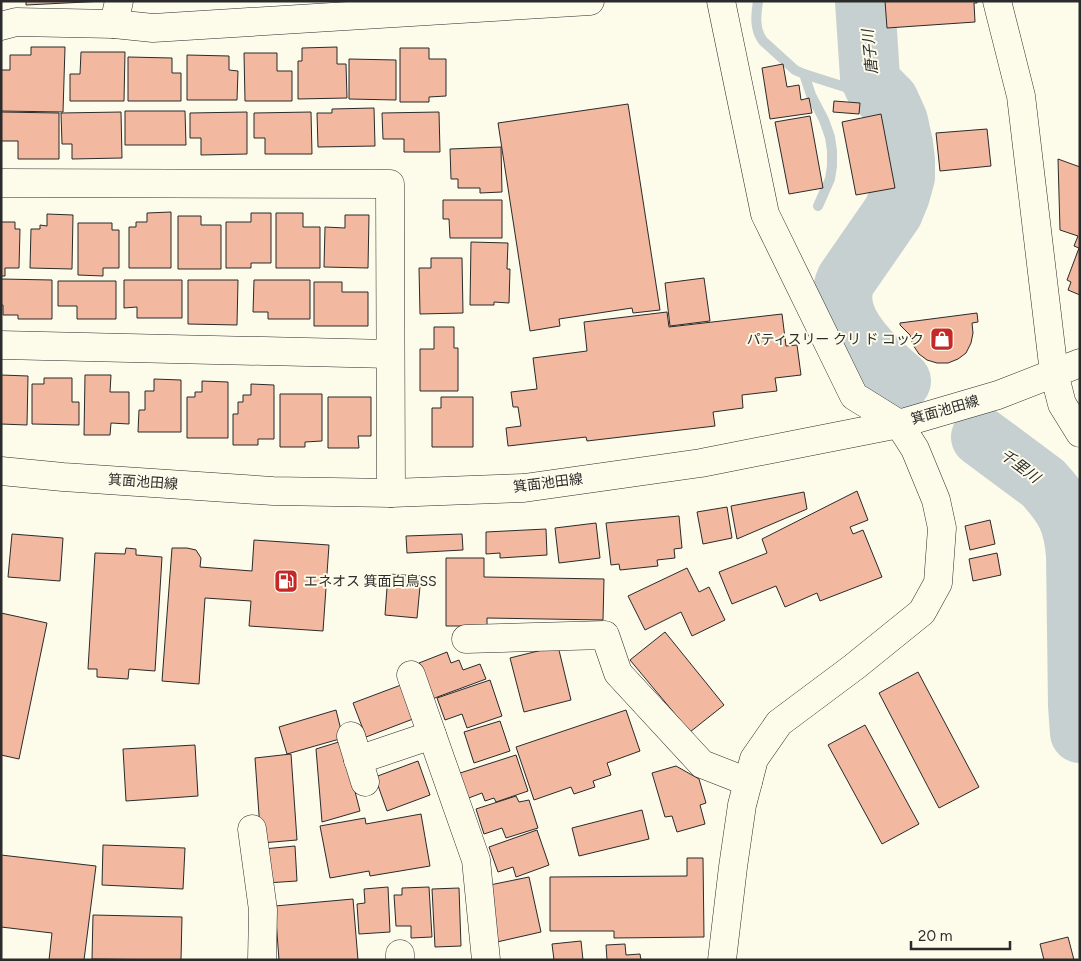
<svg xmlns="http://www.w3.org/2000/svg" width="1081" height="961" viewBox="0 0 1081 961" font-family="Figtree,'Noto Sans JP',sans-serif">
<rect width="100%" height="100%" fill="#fdfbea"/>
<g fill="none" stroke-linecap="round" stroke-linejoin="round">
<!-- stream -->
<g stroke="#c7d0d0" stroke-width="10">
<path d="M758 1C756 15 754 29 763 41L795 70 804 74 889 101"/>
<path d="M804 74 811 95 824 120 830 137 832 151V166L830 179 818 206"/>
</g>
<!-- river -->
<g stroke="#c7d0d0" stroke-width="60">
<path d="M865 1 870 77 874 86 889 101 898 121 903 144 905 160V177L900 195 893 212 846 280C829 318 875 359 901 381"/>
<path d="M981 437 1043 483C1066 508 1073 521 1076 555L1078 705 1080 733"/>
</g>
</g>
<!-- building -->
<g fill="#f2b8a0" stroke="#2b2b2b">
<path d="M26 1H105L26 5Z"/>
<path d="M885 1H977V3H974L975 22 887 28Z"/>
<path d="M31 47H65L63 112 1 111V70H10V55H31Z"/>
<path d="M337 47V64H346L347 98 298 99V61H302V48Z"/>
<path d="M400 48H429V59H446V96L429 97V102H400Z"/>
<path d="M81 52H125L124 101H70V74H80Z"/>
<path d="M244 53H277V71H292V101H245Z"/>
<path d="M187 55 229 56V70L238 71 237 100H187Z"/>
<path d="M128 57 172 58V73H181V101H128Z"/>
<path d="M349 59 396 60V100L349 99Z"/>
<path d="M783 64 787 87 799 85 801 100 809 98 812 113 770 119 762 68Z"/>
<path d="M834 101 860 103 859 114 833 112Z"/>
<path d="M628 104 660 310 633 313 632 308 559 319 560 326 530 331 498 123Z"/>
<path d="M374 108 375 146 318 147 317 113H332V109Z"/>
<path d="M125 111H185L186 145H125Z"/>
<path d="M1 112 59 113V159H18V141H1Z"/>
<path d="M121 112 122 158 72 159V144H62L61 113Z"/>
<path d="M247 112V154L201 155V138H190V113Z"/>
<path d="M311 112 312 154H265V138H254V113Z"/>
<path d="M439 112 440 152H404V139H383L382 113Z"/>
<path d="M881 114 895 188 856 195 842 122Z"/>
<path d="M810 116 823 188 789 194 775 122Z"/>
<path d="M987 129 991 166 940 171 936 133Z"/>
<path d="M501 147 502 192 480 193V188H458V179H451L450 149Z"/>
<path d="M1058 159 1080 167V295L1068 290 1071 282 1067 280 1079 248 1074 246 1078 236 1060 230Z"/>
<path d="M443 200H502V238H450L449 219H443Z"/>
<path d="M171 212V268H129V227H136V222H147V213Z"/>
<path d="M251 213H271V263H251V268H226V222H251Z"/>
<path d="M276 213H303V227H320V268H276Z"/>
<path d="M47 214 73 215 72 269 30 268 31 229H40V225L47 226Z"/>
<path d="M345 215H369L368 268 324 267 325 227 345 228Z"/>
<path d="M178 216H201V225H221V269H178Z"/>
<path d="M1 222H15V229H20L19 268H5V276H1Z"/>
<path d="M78 223H112V230H119V268H103V276L78 275Z"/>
<path d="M471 242 508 243 507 269H510L509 303 494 302V305H470Z"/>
<path d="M431 258H462L463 313 420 314 419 268H431Z"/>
<path d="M704 278 710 321 670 326 665 283Z"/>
<path d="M1 279 52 280V319H18V315H3V305H1Z"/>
<path d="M124 280H182V318H137V307L124 308Z"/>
<path d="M188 280H238L237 325 188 324Z"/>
<path d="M254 280H310V319H268V312H253Z"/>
<path d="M58 281H116V319H77V306H58Z"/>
<path d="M314 282H342V292H368V326H314Z"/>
<path d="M667 312 669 327 782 314 786 346 797 345 801 375 775 378 777 391 742 395 743 408 713 412 715 426 587 441 586 437 508 446 506 428 521 426 518 407H513L511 392 537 389 533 358 587 351 584 322Z"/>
<path d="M977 313 978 322 972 323 973 333 971 343 966 353 958 359 948 363H937L927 360 919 354 913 345 910 335 900 325V323Z"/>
<path d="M434 327H454V348H458V391H420V349H434Z"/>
<path d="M1 375 28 376 27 425 1 424Z"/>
<path d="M85 375H111L110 392H129V424L111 423 110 435H84Z"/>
<path d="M44 378H72V402H79V425L32 424V384H44Z"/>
<path d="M154 379 181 380V432H138L139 410H145V391H154Z"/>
<path d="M202 381 228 382V438H187V397H195V392H202Z"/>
<path d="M251 384 274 385V439H258V445H233V414H238V402H243V395H251Z"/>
<path d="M280 394H322V441L305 442V447H280Z"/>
<path d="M328 397H371V436H358L359 448H328Z"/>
<path d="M441 397H473V447H432V408H441Z"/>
<path d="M857 491 868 520 850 527 853 534 863 530 882 577 820 601 817 593 785 607 776 586 732 604 719 572 767 553 762 539Z"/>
<path d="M804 492 807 509 737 539 731 506Z"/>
<path d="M727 507 732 538 703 544 697 512Z"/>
<path d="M679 516 682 548 674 549 675 558 657 560 658 566 620 570 619 564 611 565 606 523Z"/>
<path d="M990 520 995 544 970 550 965 526Z"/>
<path d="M596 523 600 558 559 563 555 528Z"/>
<path d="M546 529 547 555 500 558V553L486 554V532Z"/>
<path d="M12 534 63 538 60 581 8 577Z"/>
<path d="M462 534 463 550 407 553 406 536Z"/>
<path d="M254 540 329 545 323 631 249 626 251 601 205 598 199 684 162 681 172 548H187L196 550 201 558 200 567 252 571Z"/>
<path d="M126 548 136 549V555L162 557 155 671 129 669 128 679 97 677V669H88L95 553 125 554Z"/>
<path d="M997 553 1001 575 973 581 969 559Z"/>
<path d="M446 558H484V577L604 579 603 620 487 618V626H446Z"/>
<path d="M687 568 699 592 709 587 725 620 692 636 681 612 645 630 628 596Z"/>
<path d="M388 574 421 576 417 618 385 615Z"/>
<path d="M1 613 47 623 19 759 1 755Z"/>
<path d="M665 632 724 705 690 732 630 660Z"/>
<path d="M558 646 571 700 524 712 510 658Z"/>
<path d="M447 652 451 663 459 660 463 670 480 664 486 679 432 699 419 663Z"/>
<path d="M918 672 979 787 939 808 879 693Z"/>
<path d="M490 680 502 716 467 728 462 714 445 720 437 698Z"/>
<path d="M401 685 413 719 366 737 353 703Z"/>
<path d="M336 710 343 738 287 754 279 727Z"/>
<path d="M626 710 640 751 607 763 611 775 593 781 595 787 574 794 571 787 534 800 516 747Z"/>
<path d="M500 721 510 751 474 763 464 732Z"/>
<path d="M865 725 919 824 882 844 828 745Z"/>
<path d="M342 741 360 811 322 822 316 749Z"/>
<path d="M195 745 198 796 126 801 123 749Z"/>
<path d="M291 754 297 840 261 843 255 758Z"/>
<path d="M516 755 528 791 496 802 494 798 485 801 482 793 466 799 457 774Z"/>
<path d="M418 761 430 795 387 811 375 777Z"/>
<path d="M676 766 699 779 706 803 700 805 705 824 677 832 672 816 665 817 652 773Z"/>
<path d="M516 796 519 802 529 800 538 828 506 838 502 828 484 834 476 809Z"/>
<path d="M642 810 649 839 579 856 572 828Z"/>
<path d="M421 814 430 866 370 876 369 871 330 878 320 826 365 818 366 824Z"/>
<path d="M537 830 549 865 516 877 513 867 498 872 489 847Z"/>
<path d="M103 845 185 848 183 889 102 885Z"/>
<path d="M295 846 297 881 266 883 263 849Z"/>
<path d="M1 855 96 866 84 960H49L52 933 1 927Z"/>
<path d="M687 858H703L704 937 614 938V931H550V877L687 876Z"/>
<path d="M529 877 541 932 497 942 485 886Z"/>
<path d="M388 887 390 932 359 934 357 904 365 903 364 889Z"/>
<path d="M429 887 432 937 411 938V926H396L394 895H402V888Z"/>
<path d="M459 888 461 946 435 947 432 889Z"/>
<path d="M353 899 358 960H279L275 906Z"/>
<path d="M93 915 182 917 181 960 92 959Z"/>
<path d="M1068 937 1074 960H1044L1040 944Z"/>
<path d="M581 941 583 960H554L552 944Z"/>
<path d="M625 944 626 955 640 954 641 960H607L606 945Z"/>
</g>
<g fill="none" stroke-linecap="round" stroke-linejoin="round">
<!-- minor casing -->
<g stroke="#2b2b2b" stroke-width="29">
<g id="minor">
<path d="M721 1 765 214 854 396 899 424 915 449 936 500 942 528 938 583 922 612 854 667 779 723 754 759 742 805 733 867 722 960"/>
<path d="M997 1 1021 96 1054 373 1062 404 1080 433"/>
<path d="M114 24 119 1"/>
<path d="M1 26 16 22 114 24 153 28 590 1"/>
<path d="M1 183 390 184 391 493"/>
<path d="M1 345 390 354"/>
<path d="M466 639 605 635 618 673 702 764 748 782"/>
<path d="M411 675 476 860 486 960"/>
<path d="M351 736 365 782"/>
<path d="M358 760 432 735"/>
<path d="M252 829 263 910 262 960"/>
<path d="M400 954V960"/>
</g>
</g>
<!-- major casing -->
<g stroke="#2b2b2b" stroke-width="29">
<path id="major" d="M1 471 63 477 273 491 391 493 524 488 701 463 899 424 998 395 1080 363"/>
</g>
<!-- minor -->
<use href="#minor" stroke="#fdfbea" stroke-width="28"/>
<!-- major -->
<use href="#major" stroke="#fdfbea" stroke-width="28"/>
</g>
<!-- icons -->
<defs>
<g id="shop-square" transform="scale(1.25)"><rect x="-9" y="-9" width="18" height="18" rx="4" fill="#c62828" stroke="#fdfbea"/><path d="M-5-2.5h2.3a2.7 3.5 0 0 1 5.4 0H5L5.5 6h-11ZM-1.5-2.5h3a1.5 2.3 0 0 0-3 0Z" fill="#fff"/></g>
<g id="fuel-square" transform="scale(1.25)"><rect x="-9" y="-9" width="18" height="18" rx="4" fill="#c62828" stroke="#fdfbea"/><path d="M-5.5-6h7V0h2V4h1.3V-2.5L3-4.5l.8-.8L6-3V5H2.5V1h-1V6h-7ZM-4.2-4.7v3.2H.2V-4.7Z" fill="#fff"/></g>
</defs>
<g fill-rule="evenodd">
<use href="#shop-square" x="942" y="339"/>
<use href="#fuel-square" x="286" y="581"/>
</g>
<g text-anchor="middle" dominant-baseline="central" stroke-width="4" stroke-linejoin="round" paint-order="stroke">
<!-- poi labels -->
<g font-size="14" fill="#2b2b2b" stroke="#fdfbea" text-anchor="end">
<text x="924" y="339">パティスリー クリ ド コック</text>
<text x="304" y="581" text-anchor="start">エネオス 箕面白鳥SS</text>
</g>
<!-- street labels -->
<g font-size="14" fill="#2b2b2b" stroke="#fdfbea">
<text transform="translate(945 410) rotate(-16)">箕面池田線</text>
<text transform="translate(143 482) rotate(4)">箕面池田線</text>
<text transform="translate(548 483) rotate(-7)">箕面池田線</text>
</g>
<!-- water labels -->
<g font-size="15" font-style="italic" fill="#2b2b2b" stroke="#fdfbea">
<text transform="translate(870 52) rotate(-96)">唐子川</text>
<text transform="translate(1020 466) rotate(37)">千里川</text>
</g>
</g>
<!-- border -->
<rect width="1081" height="961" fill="none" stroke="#2b2b2b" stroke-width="5"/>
<!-- scale -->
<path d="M911 941v8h99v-8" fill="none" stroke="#2b2b2b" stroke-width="2.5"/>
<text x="918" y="941" font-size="15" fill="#2b2b2b" stroke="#fdfbea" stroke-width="4" paint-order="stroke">20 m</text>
</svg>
